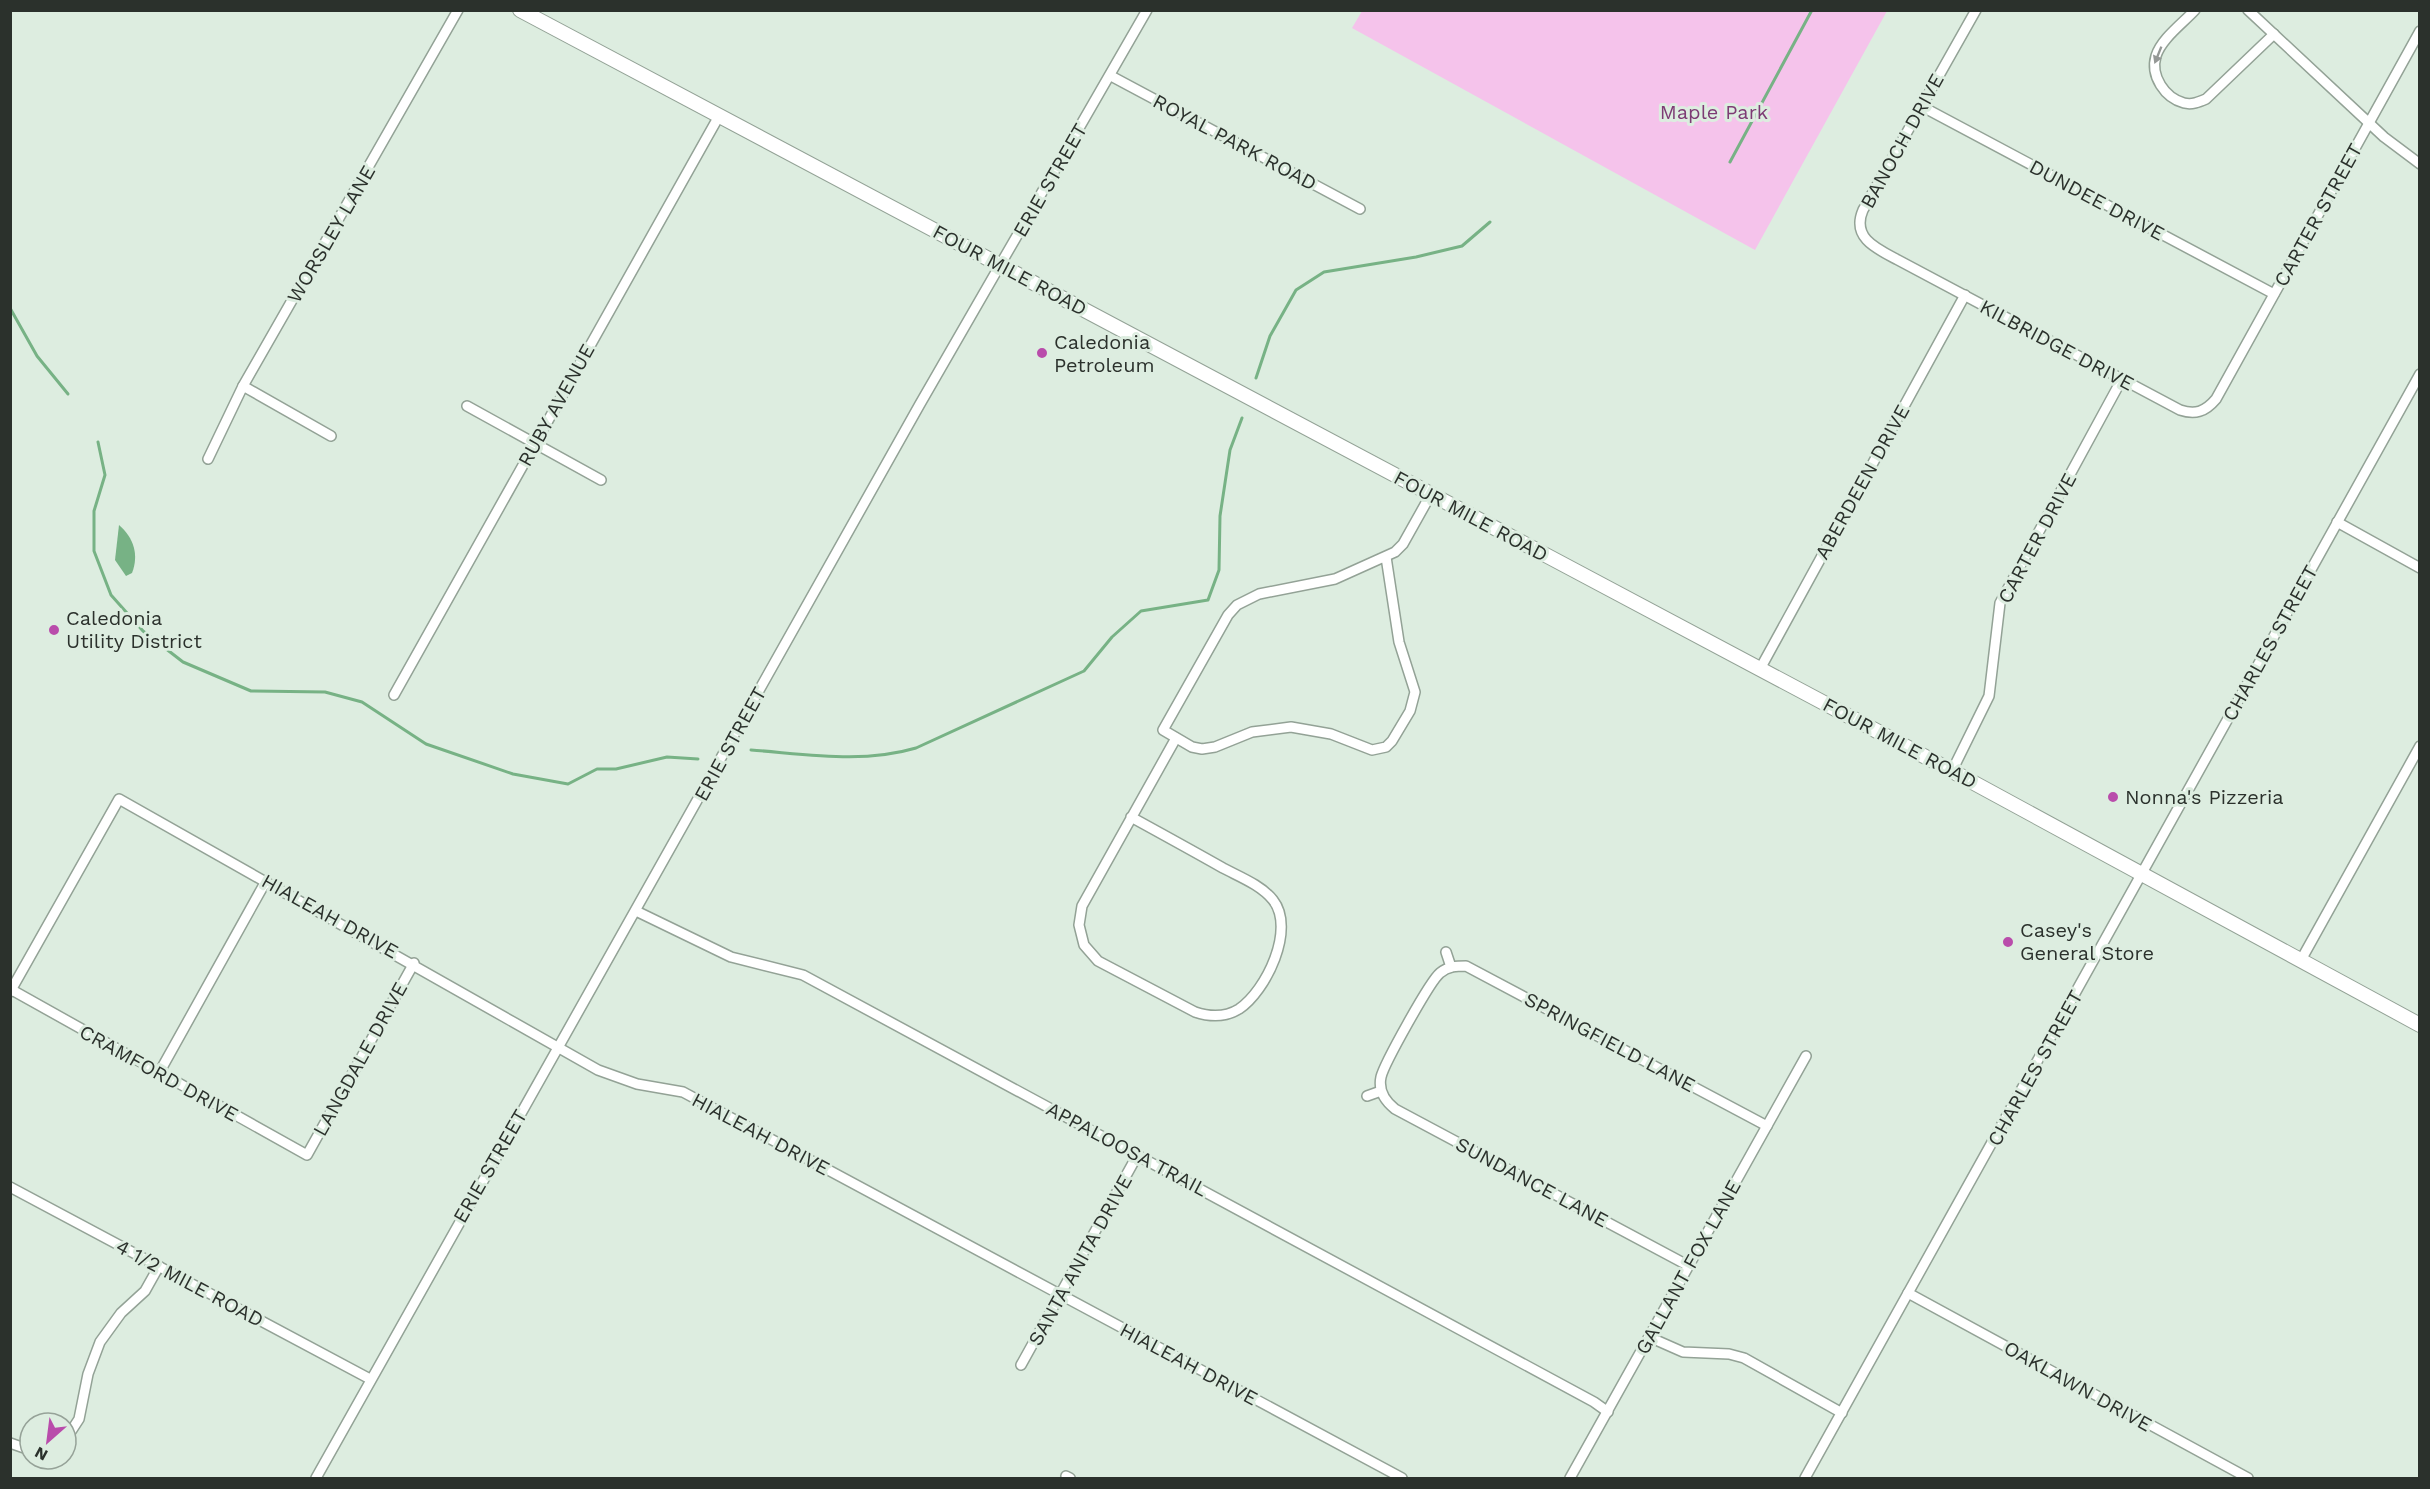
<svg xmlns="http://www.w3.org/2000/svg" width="2430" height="1489" viewBox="0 0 2430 1489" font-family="'Work Sans',sans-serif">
<rect width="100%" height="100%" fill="#ddede0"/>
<!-- green -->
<path fill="#f5c3eb" d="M1362 11V10L1887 11 1755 250 1352 28Z"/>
<!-- water -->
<path fill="#77b285" d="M119 525C134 538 139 555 132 573L126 576 115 560Z"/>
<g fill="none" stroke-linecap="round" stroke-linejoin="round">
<!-- stream -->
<g stroke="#77b285" stroke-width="3">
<path d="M1730 162 1812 10"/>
<path d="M10 308 37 356 68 394"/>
<path d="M1256 378 1270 336 1296 290 1324 272 1416 257 1462 246 1490 222"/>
<path d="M98 442 105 475 94 511V551L111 595 143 631 183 662 251 691 325 692 362 702 426 744 513 774 568 784 597 769H616L667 757 698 759"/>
<path d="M751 750C806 754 862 764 916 748L1084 671 1112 637 1141 611 1208 600 1219 570 1220 516 1230 450 1242 418"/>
</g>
<!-- minor casing -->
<g stroke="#93a296" stroke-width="12">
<g id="minor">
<path d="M1976 10 1863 210C1851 238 1877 249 1898 260L2180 410C2195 415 2205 412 2216 399L2420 31"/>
<path d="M2195 10C2183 23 2161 39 2156 56 2150 76 2165 98 2184 103 2192 105 2199 102 2206 99L2274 34"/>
<path d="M2248 10 2384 137 2420 164"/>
<path d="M1111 76 1360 209"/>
<path d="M1921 106 2274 294"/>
<path d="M243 386 331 436"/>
<path d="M467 406 601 480"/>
<path d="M208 459 243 386 458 10"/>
<path d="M2337 522 2420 568"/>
<path d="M1386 557 1399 642 1415 692 1410 711 1392 741 1386 747 1372 750 1331 734 1291 727 1252 732 1215 747 1202 749 1192 747 1163 730 1228 615 1237 605 1259 594 1335 579 1395 552 1403 544 1431 494"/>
<path d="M1760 669 1965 295"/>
<path d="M394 695 719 116"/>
<path d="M1952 771 1989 696 2000 603 2122 379"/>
<path d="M1131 817C1162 834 1193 851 1223 868 1240 877 1261 885 1273 900 1296 929 1266 991 1239 1009 1226 1017 1210 1017 1195 1012L1098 961 1084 945 1079 925 1082 906 1176 738"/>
<path d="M636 911 731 957 803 975 1594 1402 1608 1412"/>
<path d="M1446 952 1451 967"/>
<path d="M2301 960 2420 746"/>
<path d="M12 990 307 1155 414 963"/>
<path d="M10 992 119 799 598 1070 637 1084 683 1092 1402 1478"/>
<path d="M159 1073 266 881"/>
<path d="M1367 1096 1381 1091"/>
<path d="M10 1187 370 1379"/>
<path d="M1689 1266 1395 1109C1385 1101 1378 1091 1381 1077 1384 1064 1430 981 1440 973 1448 966 1457 966 1466 966L1767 1126"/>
<path d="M1908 1293 2248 1478"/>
<path d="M1649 1337 1683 1352 1729 1354 1744 1358 1842 1413"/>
<path d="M1021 1365 1138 1154"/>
<path d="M66 1439 79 1419 88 1374 100 1342 121 1313 145 1291 159 1266"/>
<path d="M10 1443 30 1450"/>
<path d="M1066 1476 1070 1478"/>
<path d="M316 1478 920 404 1147 10"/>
<path d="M1570 1478 1806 1056"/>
<path d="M1805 1478 2420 374"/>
</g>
</g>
<!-- secondary casing -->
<g stroke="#93a296" stroke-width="16">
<path id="secondary" d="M520 10 1952 771 2420 1025"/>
</g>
<!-- minor -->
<use href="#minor" stroke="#fff" stroke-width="9"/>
<!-- secondary -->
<use href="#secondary" stroke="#fff" stroke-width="14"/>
</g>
<!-- one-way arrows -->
<defs><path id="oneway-solid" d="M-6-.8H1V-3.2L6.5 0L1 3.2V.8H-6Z" transform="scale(1.5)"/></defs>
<use fill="#959896" href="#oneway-solid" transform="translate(2158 55) rotate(112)"/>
<!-- markers -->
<g fill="#b94cab" stroke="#ddede0" stroke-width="2">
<circle cx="1042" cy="353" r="6"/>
<circle cx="54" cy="630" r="6"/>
<circle cx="2113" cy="797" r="6"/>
<circle cx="2008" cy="942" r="6"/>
</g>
<g text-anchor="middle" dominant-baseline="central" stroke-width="6" stroke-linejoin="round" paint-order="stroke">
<!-- park labels -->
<g font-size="20" fill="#7d3b74" stroke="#ddede0">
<text x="1714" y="112">Maple Park</text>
</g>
<!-- street labels -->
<g font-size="20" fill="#2b312c" stroke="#ddede0">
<text transform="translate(1902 141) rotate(-61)">BANOCH DRIVE</text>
<text transform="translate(1235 142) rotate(28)">ROYAL PARK ROAD</text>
<text transform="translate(1050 180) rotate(-60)">ERIE STREET</text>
<text transform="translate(2097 200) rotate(28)">DUNDEE DRIVE</text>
<text transform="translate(2318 215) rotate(-61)">CARTER STREET</text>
<text transform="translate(331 234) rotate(-60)">WORSLEY LANE</text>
<text transform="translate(1010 270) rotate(28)">FOUR MILE ROAD</text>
<text transform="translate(2057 345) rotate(28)">KILBRIDGE DRIVE</text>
<text transform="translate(556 405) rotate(-61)">RUBY AVENUE</text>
<text transform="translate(1862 482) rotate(-61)">ABERDEEN DRIVE</text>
<text transform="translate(1471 516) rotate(28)">FOUR MILE ROAD</text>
<text transform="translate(2037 538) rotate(-62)">CARTER DRIVE</text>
<text transform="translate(2270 643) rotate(-61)">CHARLES STREET</text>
<text transform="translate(1900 743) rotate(28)">FOUR MILE ROAD</text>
<text transform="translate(730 744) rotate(-61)">ERIE STREET</text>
<text transform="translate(330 916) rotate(29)">HIALEAH DRIVE</text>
<text transform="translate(1610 1042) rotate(28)">SPRINGFIELD LANE</text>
<text transform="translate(360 1059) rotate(-61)">LANGDALE DRIVE</text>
<text transform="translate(2035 1068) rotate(-61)">CHARLES STREET</text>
<text transform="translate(159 1073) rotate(29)">CRAMFORD DRIVE</text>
<text transform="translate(761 1134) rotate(28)">HIALEAH DRIVE</text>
<text transform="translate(1127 1149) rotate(28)">APPALOOSA TRAIL</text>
<text transform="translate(490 1166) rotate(-60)">ERIE STREET</text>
<text transform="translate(1532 1182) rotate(28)">SUNDANCE LANE</text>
<text transform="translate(1080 1260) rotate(-61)">SANTA ANITA DRIVE</text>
<text transform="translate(1688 1267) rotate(-61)">GALLANT FOX LANE</text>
<text transform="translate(190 1283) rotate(28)">4 1/2 MILE ROAD</text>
<text transform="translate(1189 1364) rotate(28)">HIALEAH DRIVE</text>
<text transform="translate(2078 1386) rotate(29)">OAKLAWN DRIVE</text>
</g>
<!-- poi labels -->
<g font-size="20" fill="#2b312c" stroke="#ddede0" text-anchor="start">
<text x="1054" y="342">Caledonia<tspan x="1054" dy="23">Petroleum</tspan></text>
<text x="66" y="618">Caledonia<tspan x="66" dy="23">Utility District</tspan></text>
<text x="2125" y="797">Nonna's Pizzeria</text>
<text x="2020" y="930">Casey's<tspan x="2020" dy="23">General Store</tspan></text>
</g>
</g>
<!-- border -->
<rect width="2430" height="1489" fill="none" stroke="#2b312c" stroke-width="24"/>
<!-- north arrow -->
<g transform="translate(48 1441) rotate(208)"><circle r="28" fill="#ddede0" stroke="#96a298" stroke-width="1.5"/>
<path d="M0-4.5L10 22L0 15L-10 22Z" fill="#b94cab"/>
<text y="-9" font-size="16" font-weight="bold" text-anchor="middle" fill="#2b312c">N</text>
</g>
</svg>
